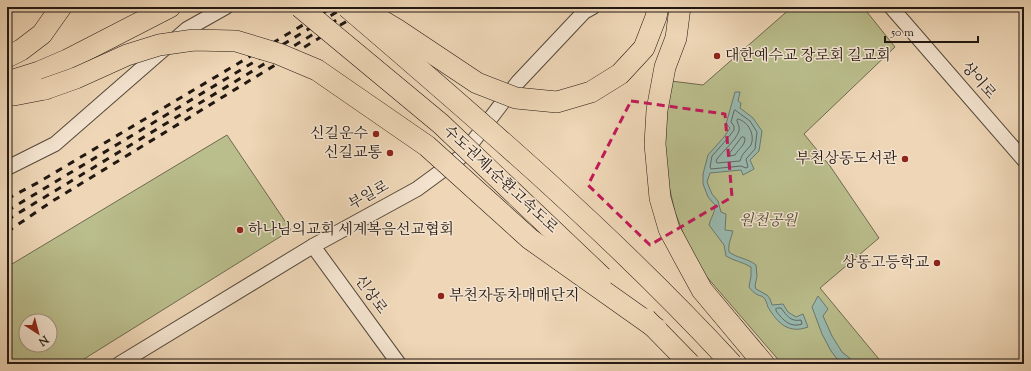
<svg xmlns="http://www.w3.org/2000/svg" width="1031" height="371" viewBox="0 0 1031 371" font-family="'Sorts Mill Goudy','Noto Serif KR',serif">
<rect width="100%" height="100%" fill="#eed6b6"/>
<filter id="stains"><feTurbulence type="fractalNoise" baseFrequency=".005" numOctaves="4"/><feColorMatrix values="0 0 0 0 .2 0 0 0 0 .09 0 0 0 0 .02 0 0 0 .5 -.17"/></filter>
<radialGradient id="worn" r=".72"><stop offset=".6" stop-color="#630" stop-opacity="0"/><stop offset="1" stop-color="#630" stop-opacity=".3"/></radialGradient>
<!-- green -->
<g fill="#babd8c" stroke="#6e6a4f" fill-rule="evenodd">
<path d="M792 7H863L895 47 804 134 830 166 879 238 820 288 883 364H782L706 276 688 246 675 212 666 173 663 144 671 81 703 85Z"/>
<path d="M227 135 291 230 76 364H7V267ZM26 321H50V345H26Z"/>
</g>
<!-- water -->
<g fill="#99b9af" stroke="#697970">
<path d="M735 92H740L738 101 741 103 740 108 753 118 762 131 759 151 750 160 754 169 743 175 741 170 710 173 707 182 712 194 718 201 721 212 726 214 725 230 733 231C731 239 728 243 729 252 737 258 747 258 756 265L757 276 755 286 756 289 767 295 770 299 772 305 783 304 788 312 796 317 803 314 808 327C789 334 778 324 768 307 767 304 766 300 764 298 763 296 760 296 758 295 754 293 752 291 749 287L751 276V267C743 262 734 261 726 256L724 245 709 225C711 217 715 213 715 205L708 197 703 184V174L708 155 724 137 730 128 726 124Z"/>
<path d="M818 296 828 309 823 316 832 336 842 352 857 364H841L831 351 822 334 812 307Z"/>
</g>
<g fill="none" stroke-linecap="round" stroke-linejoin="round">
<!-- shore -->
<g stroke="#5e6860" stroke-width="1">
<path d="M735 110 750 121 757 132 755 149 746 159 748 167 746 168 741 166 711 169 710 167 712 156 727 139 734 130V126L731 122 734 111Z"/>
<path d="M738 119C749 122 755 135 751 145 749 148 746 150 744 153 742 155 741 158 740 161L717 163 716 161 717 159C723 151 736 140 739 131 740 127 738 124 737 121Z"/>
<path d="M742 137H744L745 138C745 146 739 148 735 155L730 156V153Z"/>
<path d="M777 308H781C787 316 791 322 801 320L802 324C790 328 783 320 776 311V309Z"/>
</g>
<!-- minor casing -->
<g stroke="#55483b" stroke-width="16">
<g id="minor">
<path d="M891 7 1024 160"/>
<path d="M7 168 55 144 187 29 226 7"/>
<path d="M313 246 399 364"/>
<path d="M119 364 313 246 417 189 462 156 518 82 584 12 593 7"/>
</g>
</g>
<!-- highway casing -->
<g stroke="#221812" stroke-width="22">
<g id="highway">
<path d="M680 7 676 38 665 67 657 110 655 144 660 198 669 229 684 257 702 290 764 364"/>
<path d="M7 57 21 50 42 34 61 7"/>
<path d="M7 82 39 72 67 60 170 7"/>
<path d="M7 95H14L45 89"/>
</g>
</g>
<!-- minor -->
<use href="#minor" stroke="#f4e4d0" stroke-width="14"/>
<!-- highway -->
<use href="#highway" stroke="#eed6b6" stroke-width="21"/>
<!-- rail -->
<g stroke="#221812" stroke-width="3" stroke-dasharray="7 7" stroke-linecap="butt">
<path d="M7 199 39 182 333 7"/>
<path d="M7 211 345 7"/>
<path d="M7 220 358 7"/>
<path d="M7 232 51 202 370 7"/>
</g>
<!-- highway-bridge casing -->
<g stroke="#221812" stroke-width="22" stroke-linecap="butt">
<g id="highway-bridge">
<path d="M300 7 441 124 602 277"/>
<path d="M347 7C480 121 613 235 732 364"/>
<path d="M369 13 396 29 477 83 516 98 557 102 591 92 620 74 644 48 656 17 658 7"/>
<path d="M45 89 76 78 127 55 159 45 194 40 236 41 279 54 317 70 427 146 530 239 657 329"/>
<path d="M646 319 690 364"/>
</g>
</g>
<!-- highway-bridge -->
<use href="#highway-bridge" stroke="#eed6b6" stroke-width="21"/>
</g>
<!-- marked area -->
<path fill="none" stroke="#c2185b" stroke-width="3" stroke-dasharray="8 5" stroke-linejoin="round" d="M631 101 725 114 732 197 650 245 588 185Z"/>
<!-- markers -->
<g fill="#8f2418" stroke="#f4e4d0" stroke-width="1.5">
<circle cx="717" cy="56" r="4"/>
<circle cx="376" cy="134" r="4"/>
<circle cx="390" cy="153" r="4"/>
<circle cx="905" cy="159" r="4"/>
<circle cx="240" cy="230" r="4"/>
<circle cx="937" cy="263" r="4"/>
<circle cx="441" cy="296" r="4"/>
</g>
<g text-anchor="middle" dominant-baseline="central" stroke-width="3" stroke-linejoin="round" paint-order="stroke">
<!-- poi labels -->
<g font-size="15" fill="#221812" stroke="#f4e4d0" text-anchor="end">
<text x="725" y="56" text-anchor="start">대한예수교 장로회 길교회</text>
<text x="368" y="134">신길운수</text>
<text x="382" y="153">신길교통</text>
<text x="897" y="159">부천상동도서관</text>
<text x="248" y="230" text-anchor="start">하나님의교회 세계복음선교협회</text>
<text x="929" y="263">상동고등학교</text>
<text x="449" y="296" text-anchor="start">부천자동차매매단지</text>
</g>
<!-- street labels -->
<g font-size="15" fill="#221812" stroke="#f4e4d0">
<text transform="translate(978 81) rotate(49)">상이로</text>
<text transform="translate(500 180) rotate(43)">수도권제1순환고속도로</text>
<text transform="translate(369 196) rotate(-29)">부일로</text>
<text transform="translate(370 295) rotate(54)">신상로</text>
</g>
<!-- park labels -->
<g font-size="15" font-style="italic" fill="#504a37" stroke="#f4e4d0">
<text x="768" y="221">원천공원</text>
</g>
</g>
<!-- margin -->
<rect width="1031" height="371" fill="none" stroke="#eed6b6" stroke-width="24"/>
<rect x="8" y="8" width="1015" height="355" fill="none" stroke="#221812" stroke-width="2"/>
<rect x="12" y="12" width="1007" height="347" fill="none" stroke="#221812"/>
<!-- north arrow -->
<g transform="translate(38 333) rotate(144)"><circle r="19" fill="#f4e4d0" stroke="#a09284"/>
<path d="M0-3L7 15L0 10L-7 15Z" fill="#8f2418"/>
<text y="-6" font-size="11" font-weight="bold" text-anchor="middle" fill="#221812">N</text>
</g>
<!-- scale -->
<path d="M885 36v6h93v-6" fill="none" stroke="#221812" stroke-width="2"/>
<text x="891" y="36" font-size="12" fill="#221812" stroke="#f4e4d0" stroke-width="3" paint-order="stroke">50 m</text>
<rect width="100%" height="100%" filter="url(#stains)"/>
<rect width="100%" height="100%" fill="url(#worn)"/>
</svg>
